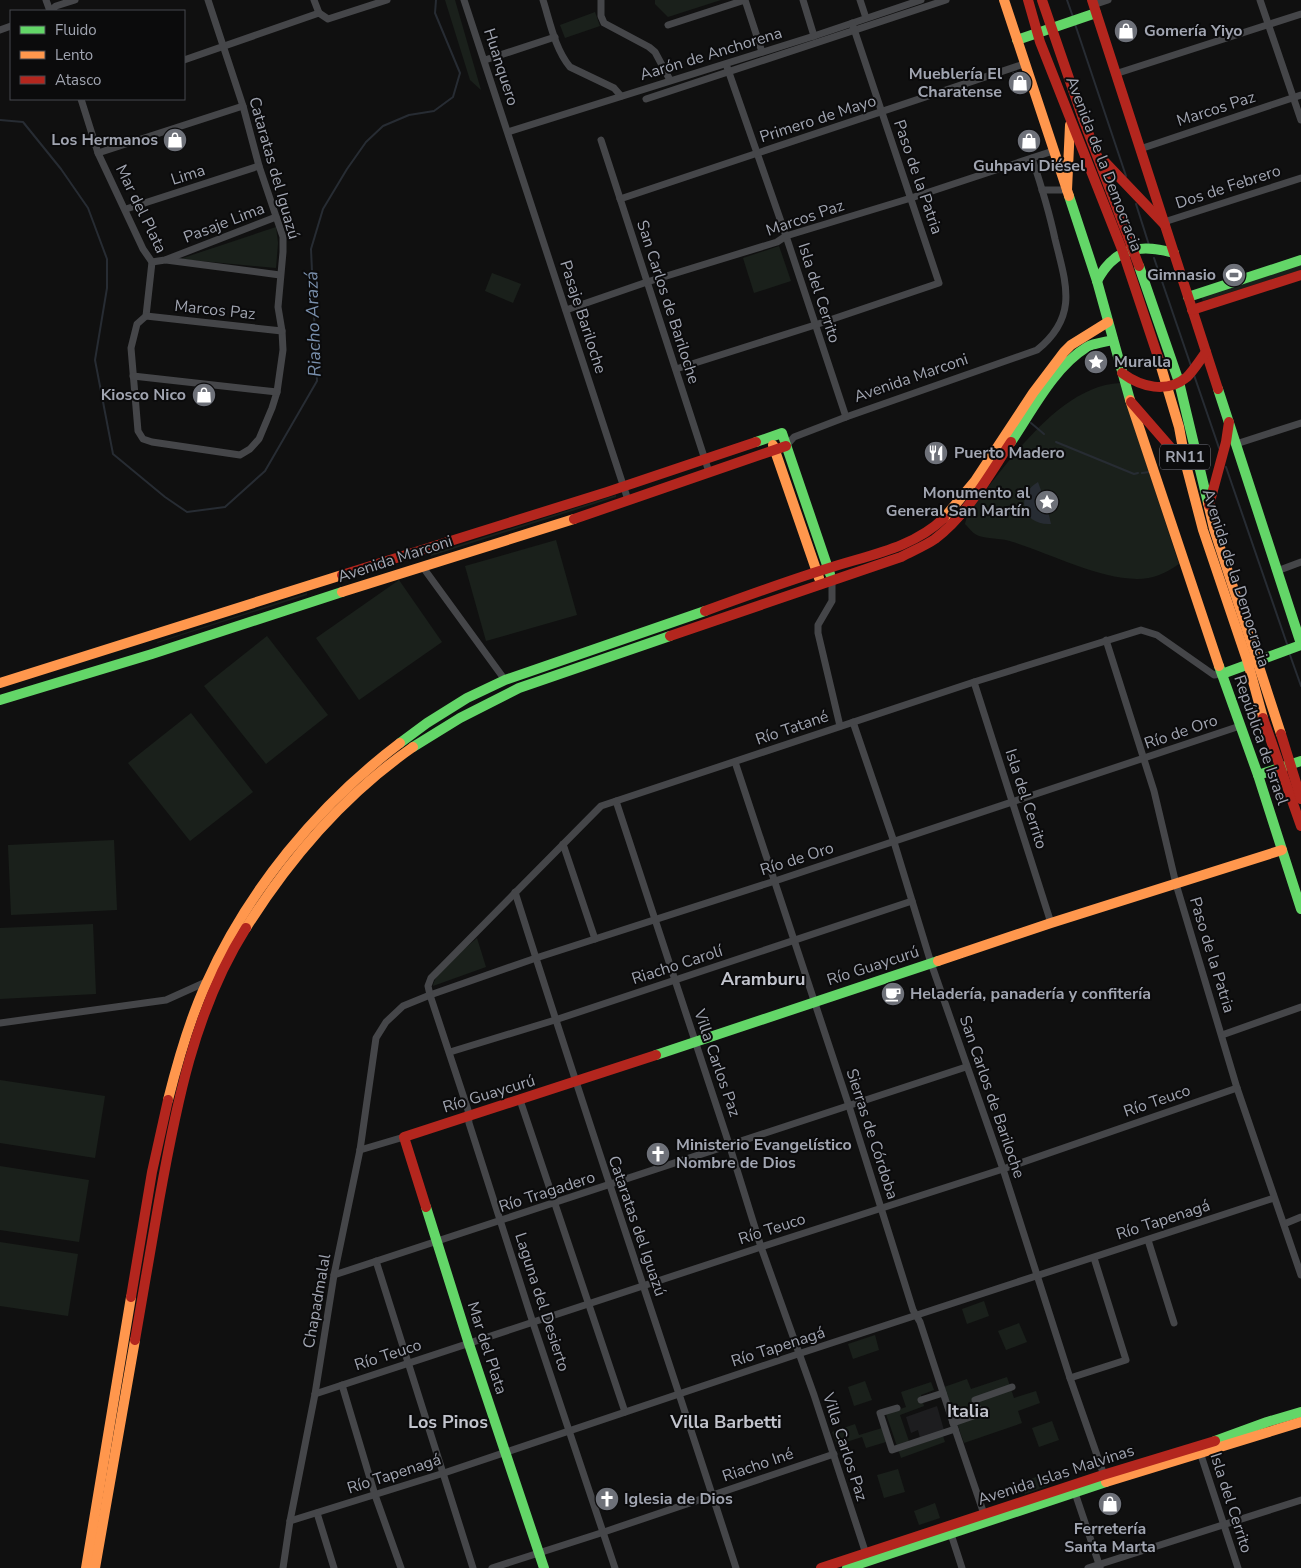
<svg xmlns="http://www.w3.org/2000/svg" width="1301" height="1568" viewBox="0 0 1301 1568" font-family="'Nunito Sans',sans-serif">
<rect width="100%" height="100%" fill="#101010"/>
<!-- built -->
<path fill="#1d1d1f" d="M937 1406 944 1430 920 1438 918 1430 911 1433 906 1417Z"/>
<!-- green -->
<g fill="#1a201b">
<path d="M445 0H455L481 90 470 80Z"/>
<path d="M655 0H721L668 17 655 4Z"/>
<path d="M595 12 600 26 565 38 560 25Z"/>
<path d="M276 227 278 243 276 268 180 259Z"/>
<path d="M779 246 791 281 754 293 743 258Z"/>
<path d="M1301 265V270L1203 301 1201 297Z"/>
<path d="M492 273 521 284 513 303 485 291Z"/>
<path d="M1120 383 1179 564C1166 573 1153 579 1137 579 1097 578 1051 554 1013 542 1002 538 990 539 979 536 973 534 969 528 965 524L968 512C1005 468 1057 386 1120 383Z"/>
<path d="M616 495V497L431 556V554Z"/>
<path d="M556 540 577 615 486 641 465 566Z"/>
<path d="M399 580 442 642 359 700 316 638Z"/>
<path d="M307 593V595L157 643V642Z"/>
<path d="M267 636 328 715 266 764 204 686Z"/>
<path d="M191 713 253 792 190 841 128 763Z"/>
<path d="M114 840 117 910 11 915 8 845Z"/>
<path d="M93 924 96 994 0 999V928Z"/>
<path d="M477 938 486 967 433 986C435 971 465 949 477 938Z"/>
<path d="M0 1080 105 1096 95 1158 0 1143Z"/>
<path d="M0 1166 89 1180 79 1242 0 1230Z"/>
<path d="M0 1242 78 1254 68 1316 0 1306Z"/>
<path d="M984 1301 989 1316 967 1324 962 1309Z"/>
<path d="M1019 1323 1027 1342 1006 1350 998 1331Z"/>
<path d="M875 1335 879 1350 853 1359 848 1344Z"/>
<path d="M1007 1377 1014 1398 1036 1391 1040 1403 1018 1411 1022 1423 964 1443 944 1387 967 1379 971 1389Z"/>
<path d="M865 1381 872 1400 854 1406 848 1387Z"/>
<path d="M931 1382 934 1390 921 1395 924 1406 900 1415 911 1447 943 1436 945 1442 901 1458 886 1414 906 1407 901 1392Z"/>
<path d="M1052 1421 1059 1440 1039 1447 1032 1428Z"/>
<path d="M855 1424 859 1435 882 1428 886 1442 866 1448 862 1437 837 1445 832 1432Z"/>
<path d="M898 1469 905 1492 884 1498 877 1475Z"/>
<path d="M1043 1474 1047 1486 1025 1494 1021 1483Z"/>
<path d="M935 1503 940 1518 919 1525 914 1511Z"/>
</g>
<!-- water -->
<path fill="#272c33" d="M1038 482 1042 493C1034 500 1037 510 1048 511L1051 524C1023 526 1014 496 1038 482Z"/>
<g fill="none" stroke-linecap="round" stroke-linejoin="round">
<!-- stream -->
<g stroke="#272c33" stroke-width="2">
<path d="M1067 0 1073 17"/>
<path d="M1075 24 1126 176"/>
<path d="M0 120 23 122 61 169 88 208 107 259V288L95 360 113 454 165 497 187 512 225 507 265 471 317 381 311 249 323 209 347 169 366 142 383 126 409 115 434 111 453 97 460 73 435 13 436 0"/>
<path d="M1136 204 1149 245"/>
<path d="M1154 258 1191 366"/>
<path d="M1194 375 1219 448"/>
<path d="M1031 423 1044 434"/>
<path d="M1056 442 1134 474 1138 473"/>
<path d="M1226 467 1287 644"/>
<path d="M1142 473 1149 472"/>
<path d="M1290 655 1301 686"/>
</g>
<!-- street -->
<g stroke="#454649" stroke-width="7">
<path d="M46 0 50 11"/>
<path d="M314 0 319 13"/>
<path d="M464 0 628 500"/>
<path d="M543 0C550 22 555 49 570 67L614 88 621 96"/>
<path d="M601 0V16L604 23 649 47 655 52 670 80"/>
<path d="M803 0 814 36"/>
<path d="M860 0 866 18"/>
<path d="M1260 0 1301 120"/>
<path d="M1093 5 1108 0"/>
<path d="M50 11 56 6 75 0"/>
<path d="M668 25 745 0 762 52"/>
<path d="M0 30 11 26"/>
<path d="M184 60 319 13 328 19 387 0"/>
<path d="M485 60 555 37"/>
<path d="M726 64 786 236 846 417"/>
<path d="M1115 74 1301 14"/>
<path d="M81 99 98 153 143 249 152 262 146 316 137 324 131 348 138 431 143 439 152 442 240 455 250 449 259 439 272 408 277 392 283 350 282 331 278 307 283 252V237L259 166 243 106 208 0"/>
<path d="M646 99 946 0"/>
<path d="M508 132 814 36 921 0"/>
<path d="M601 140 709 472"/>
<path d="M1140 149 1301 95"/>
<path d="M98 153 243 106"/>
<path d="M1042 190H1067"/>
<path d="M620 199 1024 64"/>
<path d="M126 209 259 166"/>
<path d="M1164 222 1301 178"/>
<path d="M166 260 280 275"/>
<path d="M152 262 165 260 276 217"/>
<path d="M566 310 647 282 777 242 786 236 911 198 1053 151"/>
<path d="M146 316 282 331"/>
<path d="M676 369 815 325 939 283 852 23"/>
<path d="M133 376 277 392"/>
<path d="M1236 444 1301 423"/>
<path d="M786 446 794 437 846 417 1037 350C1079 316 1066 284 1055 239 1049 211 1041 185 1032 158"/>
<path d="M422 566 505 680"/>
<path d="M1277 571 1301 562"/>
<path d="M832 579V601L818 625V633L840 726"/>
<path d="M1106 640 1154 791 1176 884 1237 1088 1301 1275"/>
<path d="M974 682 1051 923"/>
<path d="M853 722 894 842 931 963 1003 1169 1070 1378 1105 1478"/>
<path d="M735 762 849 1106 913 1310 920 1322 955 1429 984 1514"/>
<path d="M616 801 729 1144 761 1247 814 1395 867 1557"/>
<path d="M563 844 595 939"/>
<path d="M515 892C586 1118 663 1342 736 1568"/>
<path d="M0 1023 166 1000 206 982"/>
<path d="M1222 1035 1301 1007"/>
<path d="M450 1052 555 1020 912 901"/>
<path d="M520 1100 625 1412"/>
<path d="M360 1150 404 1137"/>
<path d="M1284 1224 1301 1217"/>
<path d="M1148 1240 1174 1323"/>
<path d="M376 1261 473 1568"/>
<path d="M334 1275 966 1067"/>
<path d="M1070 1378 1126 1360 1094 1258"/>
<path d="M342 1385 375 1495 401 1568"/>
<path d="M315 1394 761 1247 1003 1169 1237 1088"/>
<path d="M921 1400 943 1393"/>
<path d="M897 1408 880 1413 892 1450 955 1429"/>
<path d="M953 1423 979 1414 975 1400 1012 1387"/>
<path d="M1199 1449 1238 1568"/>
<path d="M1074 1490 1100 1567"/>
<path d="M317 1513 334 1568"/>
<path d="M290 1521 444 1473 798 1354 1274 1198"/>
<path d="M950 1531 962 1568"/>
<path d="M283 1568 290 1521 315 1394 334 1275 360 1150 376 1038 386 1022 403 1006 430 995 536 958 775 881 1240 726"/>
<path d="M492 1568 604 1532 834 1454"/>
<path d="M615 1568 533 1323 469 1123 468 1110 430 995 428 986 431 978 601 806 974 682 1141 630 1157 635 1214 675 1222 674"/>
<path d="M1088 1568 1301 1500"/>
</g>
<!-- fast -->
<g stroke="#63d668" stroke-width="10">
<path d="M1017 40 1096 13"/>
<path d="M1069 196 1097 281 1130 400"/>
<path d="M1139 266 1179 382 1208 503"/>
<path d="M1097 281C1114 248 1140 243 1174 253"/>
<path d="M1188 297 1301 260"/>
<path d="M1218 389 1301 644"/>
<path d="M756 442 782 433 830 574"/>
<path d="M1011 442C1032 411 1054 367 1087 347 1094 343 1105 342 1113 340"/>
<path d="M1219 666 1258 775 1301 909"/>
<path d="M1222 674 1301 645"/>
<path d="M0 700 152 654 342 592"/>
<path d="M400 743 427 723 467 698 505 680 705 611"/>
<path d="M413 747 460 718 519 688 670 636"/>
<path d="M1258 775 1301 761"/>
<path d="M656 1055 938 961"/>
<path d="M426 1207 469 1344 544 1568"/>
<path d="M1215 1441 1267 1422 1301 1412"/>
<path d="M847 1568 1106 1482"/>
</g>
<!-- slow -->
<g stroke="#ff974d" stroke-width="10">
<path d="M1004 0 1069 196"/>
<path d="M1067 190 1070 125"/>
<path d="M1159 360 1179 427 1186 465 1203 530 1248 663 1263 718"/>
<path d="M1130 400 1219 666"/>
<path d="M773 445 819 578"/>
<path d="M1208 503 1214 529 1281 734"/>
<path d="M944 518 975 481 1033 393 1064 352 1071 345 1108 322"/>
<path d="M342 592 574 519"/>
<path d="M0 683 342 575"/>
<path d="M246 928C290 858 344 795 413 747"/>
<path d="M938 961 1051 923 1282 850"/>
<path d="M168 1100C178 1060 189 1021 206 984 248 890 318 805 400 743"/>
<path d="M1106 1482 1301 1422"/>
<path d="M86 1568 131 1297"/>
<path d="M95 1568 135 1340"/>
</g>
<!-- jam -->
<g stroke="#b3261e" stroke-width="10">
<path d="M1028 0 1040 42 1123 252 1159 360"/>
<path d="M1042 0 1083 119 1139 266"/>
<path d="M1092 0 1218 389"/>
<path d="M1103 160 1165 225"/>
<path d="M1192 310 1301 275"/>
<path d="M1122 373C1141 387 1167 394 1187 377 1194 370 1200 360 1206 352"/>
<path d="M1131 402 1185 464"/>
<path d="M1209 505 1226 442 1229 422"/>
<path d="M574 519 786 446"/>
<path d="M342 575 607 492 756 442"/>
<path d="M705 611C746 596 787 581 829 568 869 555 913 548 944 518"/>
<path d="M670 636 901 557C912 551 925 546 935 539 968 514 989 475 1011 442"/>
<path d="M1263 718 1301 826"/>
<path d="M1281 734 1301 799"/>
<path d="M426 1207 404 1137 656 1055"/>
<path d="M131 1297 152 1172 168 1100"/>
<path d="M135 1340C143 1294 151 1247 159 1201 176 1107 194 1010 246 928"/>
<path d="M821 1568 1103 1475 1215 1441"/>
</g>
</g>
<!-- icons -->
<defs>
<g id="shop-disc" transform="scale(1.25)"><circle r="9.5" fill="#6e7179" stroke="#0b0b0c"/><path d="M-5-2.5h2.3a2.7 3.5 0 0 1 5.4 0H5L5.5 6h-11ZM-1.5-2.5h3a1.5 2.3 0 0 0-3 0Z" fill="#fff"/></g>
<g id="stadium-disc" transform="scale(1.25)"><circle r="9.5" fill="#6e7179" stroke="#0b0b0c"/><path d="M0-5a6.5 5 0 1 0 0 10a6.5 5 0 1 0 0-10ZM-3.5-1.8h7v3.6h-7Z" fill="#fff"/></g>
<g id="sight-disc" transform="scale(1.25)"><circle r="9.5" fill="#6e7179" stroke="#0b0b0c"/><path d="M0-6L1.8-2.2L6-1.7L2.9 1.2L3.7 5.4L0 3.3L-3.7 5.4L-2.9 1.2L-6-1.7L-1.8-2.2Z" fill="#fff"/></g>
<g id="restaurant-disc" transform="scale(1.25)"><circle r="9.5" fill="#6e7179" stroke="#0b0b0c"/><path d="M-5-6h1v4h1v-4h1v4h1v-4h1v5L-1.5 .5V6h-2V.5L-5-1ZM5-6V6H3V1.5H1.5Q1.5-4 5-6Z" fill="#fff"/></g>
<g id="cafe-disc" transform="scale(1.25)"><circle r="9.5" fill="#6e7179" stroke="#0b0b0c"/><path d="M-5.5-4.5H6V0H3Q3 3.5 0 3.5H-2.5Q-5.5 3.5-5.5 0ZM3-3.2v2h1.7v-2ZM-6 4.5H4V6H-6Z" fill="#fff"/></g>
<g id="church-disc" transform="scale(1.25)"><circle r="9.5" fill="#6e7179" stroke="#0b0b0c"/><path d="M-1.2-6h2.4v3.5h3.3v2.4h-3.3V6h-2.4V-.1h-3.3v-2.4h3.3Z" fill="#fff"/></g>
</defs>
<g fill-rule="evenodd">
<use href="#shop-disc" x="1126" y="31"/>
<use href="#shop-disc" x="1020" y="83"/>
<use href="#shop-disc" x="175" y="140"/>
<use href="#shop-disc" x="1029" y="141"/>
<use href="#stadium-disc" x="1234" y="275"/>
<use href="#sight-disc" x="1096" y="362"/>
<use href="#shop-disc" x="204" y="395"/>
<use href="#restaurant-disc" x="936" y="453"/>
<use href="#sight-disc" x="1047" y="502"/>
<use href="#cafe-disc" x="893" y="994"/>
<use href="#church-disc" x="658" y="1154"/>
<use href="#church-disc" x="607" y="1499"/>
<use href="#shop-disc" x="1110" y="1504"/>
</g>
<g text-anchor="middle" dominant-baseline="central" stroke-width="4" stroke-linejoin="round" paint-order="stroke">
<!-- shield labels -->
<rect fill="#0b0b0c" stroke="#747780" stroke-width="1" x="1160" y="444.5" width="50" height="25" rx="4"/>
<g font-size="15" font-weight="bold" fill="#a1a5b1">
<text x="1185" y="457">RN11</text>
</g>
<!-- poi labels -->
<g font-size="16" font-weight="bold" fill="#a1a5b1" stroke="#0b0b0c" text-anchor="start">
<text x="1144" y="31">Gomería Yiyo</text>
<text x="1002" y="74" text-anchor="end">Mueblería El<tspan x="1002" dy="18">Charatense</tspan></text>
<text x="158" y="140" text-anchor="end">Los Hermanos</text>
<text x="1029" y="166" text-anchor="middle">Guhpavi Diésel</text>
<text x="1216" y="275" text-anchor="end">Gimnasio</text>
<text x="1114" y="362">Muralla</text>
<text x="186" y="395" text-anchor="end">Kiosco Nico</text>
<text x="954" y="453">Puerto Madero</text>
<text x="1030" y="493" text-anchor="end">Monumento al<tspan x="1030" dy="18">General San Martín</tspan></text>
<text x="910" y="994">Heladería, panadería y confitería</text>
<text x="676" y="1145">Ministerio Evangelístico<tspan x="676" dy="18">Nombre de Dios</tspan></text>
<text x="624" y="1499">Iglesia de Dios</text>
<text x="1110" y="1529" text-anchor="middle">Ferretería<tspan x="1110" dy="18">Santa Marta</tspan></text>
</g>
<!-- street labels -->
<g font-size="16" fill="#a1a5b1" stroke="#0b0b0c">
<text transform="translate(711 54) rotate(-17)">Aarón de Anchorena</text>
<text transform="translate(501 67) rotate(72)">Huanquero</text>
<text transform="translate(1216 109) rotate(-18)">Marcos Paz</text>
<text transform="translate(818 119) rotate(-18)">Primero de Mayo</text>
<text transform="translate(1104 164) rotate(69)">Avenida de la Democracia</text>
<text transform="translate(274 168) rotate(74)">Cataratas del Iguazú</text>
<text transform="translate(188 175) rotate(-18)">Lima</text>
<text transform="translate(918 177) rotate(71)">Paso de la Patria</text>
<text transform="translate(1228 187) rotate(-18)">Dos de Febrero</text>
<text transform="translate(141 209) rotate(64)">Mar del Plata</text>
<text transform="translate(805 218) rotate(-19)">Marcos Paz</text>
<text transform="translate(224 223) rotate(-21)">Pasaje Lima</text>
<text transform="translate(819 293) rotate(72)">Isla del Cerrito</text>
<text transform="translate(668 302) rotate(72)">San Carlos de Bariloche</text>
<text transform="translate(215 310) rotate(6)">Marcos Paz</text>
<text transform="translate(583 317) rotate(72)">Pasaje Bariloche</text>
<text transform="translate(911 378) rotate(-19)">Avenida Marconi</text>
<text transform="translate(395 559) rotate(-18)">Avenida Marconi</text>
<text transform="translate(1236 578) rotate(72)">Avenida de la Democracia</text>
<text transform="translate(792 728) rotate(-19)">Río Tatané</text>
<text transform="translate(1181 732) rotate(-19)">Río de Oro</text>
<text transform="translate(1261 740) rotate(71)">República de Israel</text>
<text transform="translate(1026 799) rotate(72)">Isla del Cerrito</text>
<text transform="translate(797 859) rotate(-18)">Río de Oro</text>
<text transform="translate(1212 955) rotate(73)">Paso de la Patria</text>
<text transform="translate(677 965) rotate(-18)">Riacho Carolí</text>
<text transform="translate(873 966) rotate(-18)">Río Guaycurú</text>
<text transform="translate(717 1063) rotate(71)">Villa Carlos Paz</text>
<text transform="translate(489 1094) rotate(-17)">Río Guaycurú</text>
<text transform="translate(992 1097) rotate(71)">San Carlos de Bariloche</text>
<text transform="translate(1157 1101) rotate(-19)">Río Teuco</text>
<text transform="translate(872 1134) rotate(72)">Sierras de Córdoba</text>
<text transform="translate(547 1192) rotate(-18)">Río Tragadero</text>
<text transform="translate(1163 1220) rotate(-18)">Río Tapenagá</text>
<text transform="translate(637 1226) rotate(71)">Cataratas del Iguazú</text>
<text transform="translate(772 1229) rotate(-18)">Río Teuco</text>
<text transform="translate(317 1301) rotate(-80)">Chapadmalal</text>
<text transform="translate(542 1302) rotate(72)">Laguna del Desierto</text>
<text transform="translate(778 1347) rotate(-18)">Río Tapenagá</text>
<text transform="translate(487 1348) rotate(72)">Mar del Plata</text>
<text transform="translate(388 1355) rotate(-18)">Río Teuco</text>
<text transform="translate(845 1447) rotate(72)">Villa Carlos Paz</text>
<text transform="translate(758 1465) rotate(-19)">Riacho Iné</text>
<text transform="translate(394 1474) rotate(-18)">Río Tapenagá</text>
<text transform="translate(1056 1475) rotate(-18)">Avenida Islas Malvinas</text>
<text transform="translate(1231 1503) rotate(72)">Isla del Cerrito</text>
</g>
<!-- water labels -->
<g font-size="18" font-style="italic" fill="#798fac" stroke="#0b0b0c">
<text transform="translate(313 324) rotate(-92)">Riacho Arazá</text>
</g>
<!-- neighbourhood labels -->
<g font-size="18" font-weight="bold" fill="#c2c4cd" stroke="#0b0b0c">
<text x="763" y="979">Aramburu</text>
<text x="968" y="1411">Italia</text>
<text x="448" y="1422">Los Pinos</text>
<text x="726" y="1422">Villa Barbetti</text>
</g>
</g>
<!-- legend -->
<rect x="10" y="10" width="175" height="90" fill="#0b0b0c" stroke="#47494e"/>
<rect x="20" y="26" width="25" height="8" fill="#63d668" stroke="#47494e"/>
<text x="55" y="35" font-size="15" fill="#a1a5b1">Fluido</text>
<rect x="20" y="51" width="25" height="8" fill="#ff974d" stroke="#47494e"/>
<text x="55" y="60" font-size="15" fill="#a1a5b1">Lento</text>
<rect x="20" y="76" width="25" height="8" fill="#b3261e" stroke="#47494e"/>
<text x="55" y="85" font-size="15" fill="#a1a5b1">Atasco</text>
</svg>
